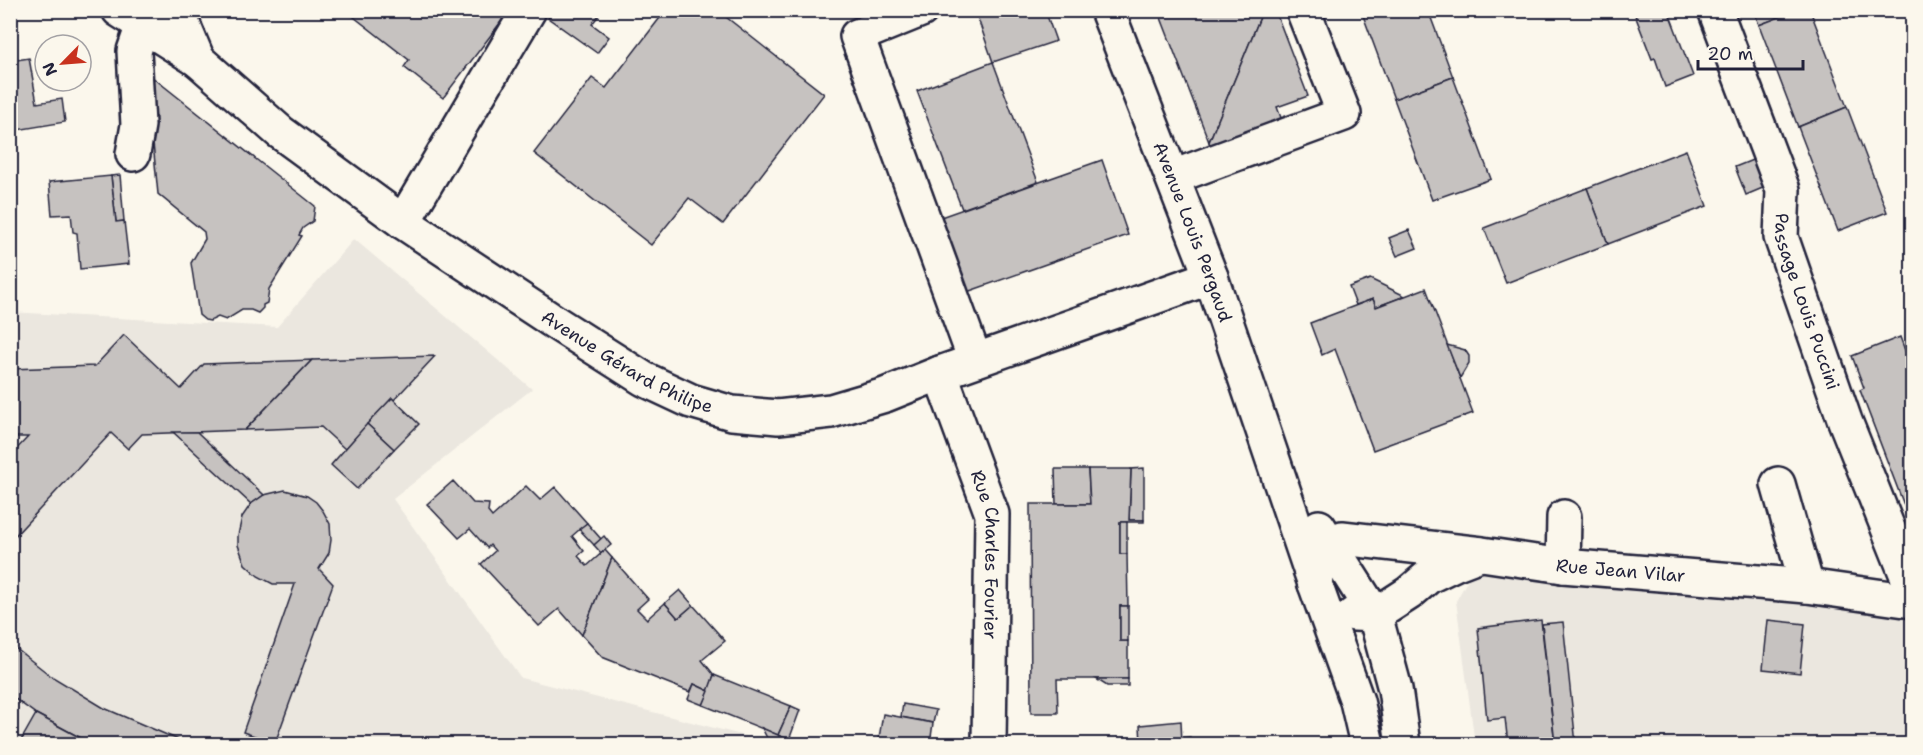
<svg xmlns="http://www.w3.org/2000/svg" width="1923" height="755" viewBox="0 0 1923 755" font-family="'Shantell Sans',sans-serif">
<rect width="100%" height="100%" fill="#fbf7ec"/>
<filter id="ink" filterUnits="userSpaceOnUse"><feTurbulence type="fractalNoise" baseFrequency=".0167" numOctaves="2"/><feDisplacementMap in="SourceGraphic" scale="12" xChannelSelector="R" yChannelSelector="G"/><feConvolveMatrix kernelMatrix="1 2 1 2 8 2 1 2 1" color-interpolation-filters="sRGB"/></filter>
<g filter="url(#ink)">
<!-- built -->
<g fill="#ebe7df">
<path d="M354 239 532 389 393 499 521 678 749 737 752 744H11L10 312 277 327Z"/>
<path d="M1482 554 1912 601V744H1475L1456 601Z"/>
</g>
<!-- building -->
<g fill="#c6c2c0" stroke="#22223b" stroke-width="1.5">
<path d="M345 10H510L443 98 404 67 409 60Z"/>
<path d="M554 10H603L592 24 609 37 597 53 548 18Z"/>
<path d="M666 10H717L824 94 723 224 689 198 651 245 534 153 592 78 606 88Z"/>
<path d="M975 10H1045L1056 41 993 62Z"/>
<path d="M1158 10H1263L1209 142Z"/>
<path d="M1263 10H1275L1308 96 1277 107 1283 123 1212 150 1209 142Z"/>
<path d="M1361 10H1428L1453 77 1394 99Z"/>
<path d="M1636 10H1668L1693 76 1665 87 1655 58 1652 59 1635 15 1637 14Z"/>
<path d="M1754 10H1798L1759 25Z"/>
<path d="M1798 10H1810L1847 107 1798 127 1759 25Z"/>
<path d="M29 58 37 103 62 99 65 122 17 130 12 111H10V61Z"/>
<path d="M993 62 1038 182 962 209 917 91Z"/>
<path d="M146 72 315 206 313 221 303 228 299 235 302 236 269 289 267 303 263 305V308L258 313 251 310H242L226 320 218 317 210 321 205 320 199 315 191 263 205 239 204 232 158 194Z"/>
<path d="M1453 77 1491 179 1432 200 1394 99Z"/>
<path d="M1847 107 1887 212 1838 231 1798 127Z"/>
<path d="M1686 150 1707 206 1608 244 1587 188Z"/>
<path d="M1755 159 1765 187 1746 195 1735 167Z"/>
<path d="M1102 160 1128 235 964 293 938 218Z"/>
<path d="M120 175 124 221 116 222 111 176Z"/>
<path d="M111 176 116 222 124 221 129 264 80 269 77 233 73 232 71 214 52 215 49 182Z"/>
<path d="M1587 188 1608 244 1506 283 1484 228Z"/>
<path d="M1409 230 1417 248 1397 256 1389 238Z"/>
<path d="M1370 279 1405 296 1376 307 1373 299 1356 305 1349 287Z"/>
<path d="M1426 288 1473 413 1373 450 1335 349 1322 355 1310 323 1373 299 1376 307Z"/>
<path d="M124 335 181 389 204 364 312 360 245 430 142 434 128 449 111 433 10 541V456L28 437H10V369L95 366Z"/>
<path d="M1900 337 1912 369V526L1860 390 1864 388 1852 356Z"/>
<path d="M1447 345 1465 350 1469 356V363L1460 378Z"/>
<path d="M435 356 394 400 392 398 345 449 321 427 245 430 312 360Z"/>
<path d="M392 398 419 424 394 449 367 424Z"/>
<path d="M367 424 394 449 357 489 331 465Z"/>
<path d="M173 432H197L264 495 251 504Z"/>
<path d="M1144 468V520H1129L1131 469Z"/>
<path d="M1055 469H1088L1090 504H1056Z"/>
<path d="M1088 469H1131L1129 520H1144V522H1120V554H1127L1128 606H1120V641H1128V679H1057L1058 713H1031L1030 504H1090Z"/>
<path d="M453 481 473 503 489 504 488 512 492 517 526 486 540 500 555 487 587 523 572 536 584 551 578 556 587 566 605 550 612 558 582 635 559 609 539 626 481 564 495 551 490 545 487 548 470 529 459 538 427 504Z"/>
<path d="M285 490 307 496 316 502 323 511 330 524 331 540 329 553 319 569 333 584 275 743 243 732 295 584H273L258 576 245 564 238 545V535L242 517 251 504 264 495Z"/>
<rect x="1120" y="522" width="7" height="32"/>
<path d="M587 523 601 539 594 545 579 529Z"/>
<path d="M604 536 611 545 601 553 594 545Z"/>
<path d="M612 558 648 599 637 609 647 619 665 603 678 618 693 605 725 641 702 660 714 675 709 691 694 684 690 692 602 657 582 635Z"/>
<path d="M680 590 693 605 678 618 665 603Z"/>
<rect x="1120" y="606" width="8" height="35"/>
<path d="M1541 620 1555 744H1508L1505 718 1487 720 1478 628Z"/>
<path d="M1768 620 1805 624 1800 673 1763 669Z"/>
<path d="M1563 622 1576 744H1555L1542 624Z"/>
<path d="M10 644 51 676 104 708 188 744H92L36 714 10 695Z"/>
<path d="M714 675 791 706 778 735 703 705Z"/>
<path d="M1096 679H1128V686H1107Z"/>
<path d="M694 684 709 691 703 705 688 699Z"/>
<path d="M903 704 936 710 933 723 901 717Z"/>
<path d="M791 706 800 710 789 740 778 735Z"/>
<path d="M36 714 92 744H19Z"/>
<path d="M883 714 933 723 930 744H878Z"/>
<path d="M1181 721 1182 744H1141L1140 725Z"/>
<path d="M762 728 778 735 783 744H770Z"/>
<path d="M1190 737 1191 744H1182L1181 738Z"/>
</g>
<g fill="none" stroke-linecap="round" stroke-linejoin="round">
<!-- minor casing -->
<g stroke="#22223b" stroke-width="38">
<g id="minor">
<path id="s1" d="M119 10 198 60 280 132 403 222 559 325 644 379 691 401 732 413 778 417 831 411 885 395 940 373 1211 277"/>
<path d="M177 10 198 60"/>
<path d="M921 10 857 36 975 360"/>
<path id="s2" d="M1107 10 1211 277 1315 584 1357 701 1367 744"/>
<path id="s3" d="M1715 10 1783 190 1781 237 1845 421 1912 588"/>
<path d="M133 154 138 125 134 51 148 10"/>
<path d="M1173 177 1344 114 1303 10"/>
<path d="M403 222 529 10"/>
<path id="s4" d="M940 373 992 514 989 744"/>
<path d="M1778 484 1807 586"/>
<path d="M1319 527 1375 615 1395 689 1403 744"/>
<path d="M1563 566 1564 517"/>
<path id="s5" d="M1315 584C1318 562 1319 546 1342 538L1482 554 1563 566 1807 586 1912 601"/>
<path d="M1354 614 1375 615 1409 593 1429 576 1454 564 1480 554"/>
</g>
</g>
<!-- minor -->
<use href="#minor" stroke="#fbf7ec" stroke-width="33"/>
</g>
</g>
<g text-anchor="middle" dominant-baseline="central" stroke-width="5" stroke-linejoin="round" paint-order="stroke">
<!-- street labels -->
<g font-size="18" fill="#22223b" stroke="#fbf7ec">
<text stroke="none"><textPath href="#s2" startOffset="238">Avenue Louis Pergaud</textPath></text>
<text stroke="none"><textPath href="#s3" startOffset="308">Passage Louis Puccini</textPath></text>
<text stroke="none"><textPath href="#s1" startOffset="620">Avenue Gérard Philipe</textPath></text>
<text stroke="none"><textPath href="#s4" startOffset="190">Rue Charles Fourier</textPath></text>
<text stroke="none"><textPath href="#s5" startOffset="338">Rue Jean Vilar</textPath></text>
</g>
</g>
<!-- margin -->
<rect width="1923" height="755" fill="none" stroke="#fbf7ec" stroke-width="36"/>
<rect x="18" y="18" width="1887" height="719" fill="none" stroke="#22223b" stroke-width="2" filter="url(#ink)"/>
<!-- north arrow -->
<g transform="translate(63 63) rotate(245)"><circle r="28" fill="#fbf7ec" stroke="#a4a2a5" stroke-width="1.5"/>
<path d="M0-4.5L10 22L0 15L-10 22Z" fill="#c8321e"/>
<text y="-9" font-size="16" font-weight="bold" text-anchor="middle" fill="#22223b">N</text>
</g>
<!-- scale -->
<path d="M1698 60v9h105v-9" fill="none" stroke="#22223b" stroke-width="3"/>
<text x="1707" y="60" font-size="18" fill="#22223b" stroke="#fbf7ec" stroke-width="4.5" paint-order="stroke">20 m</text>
</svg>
